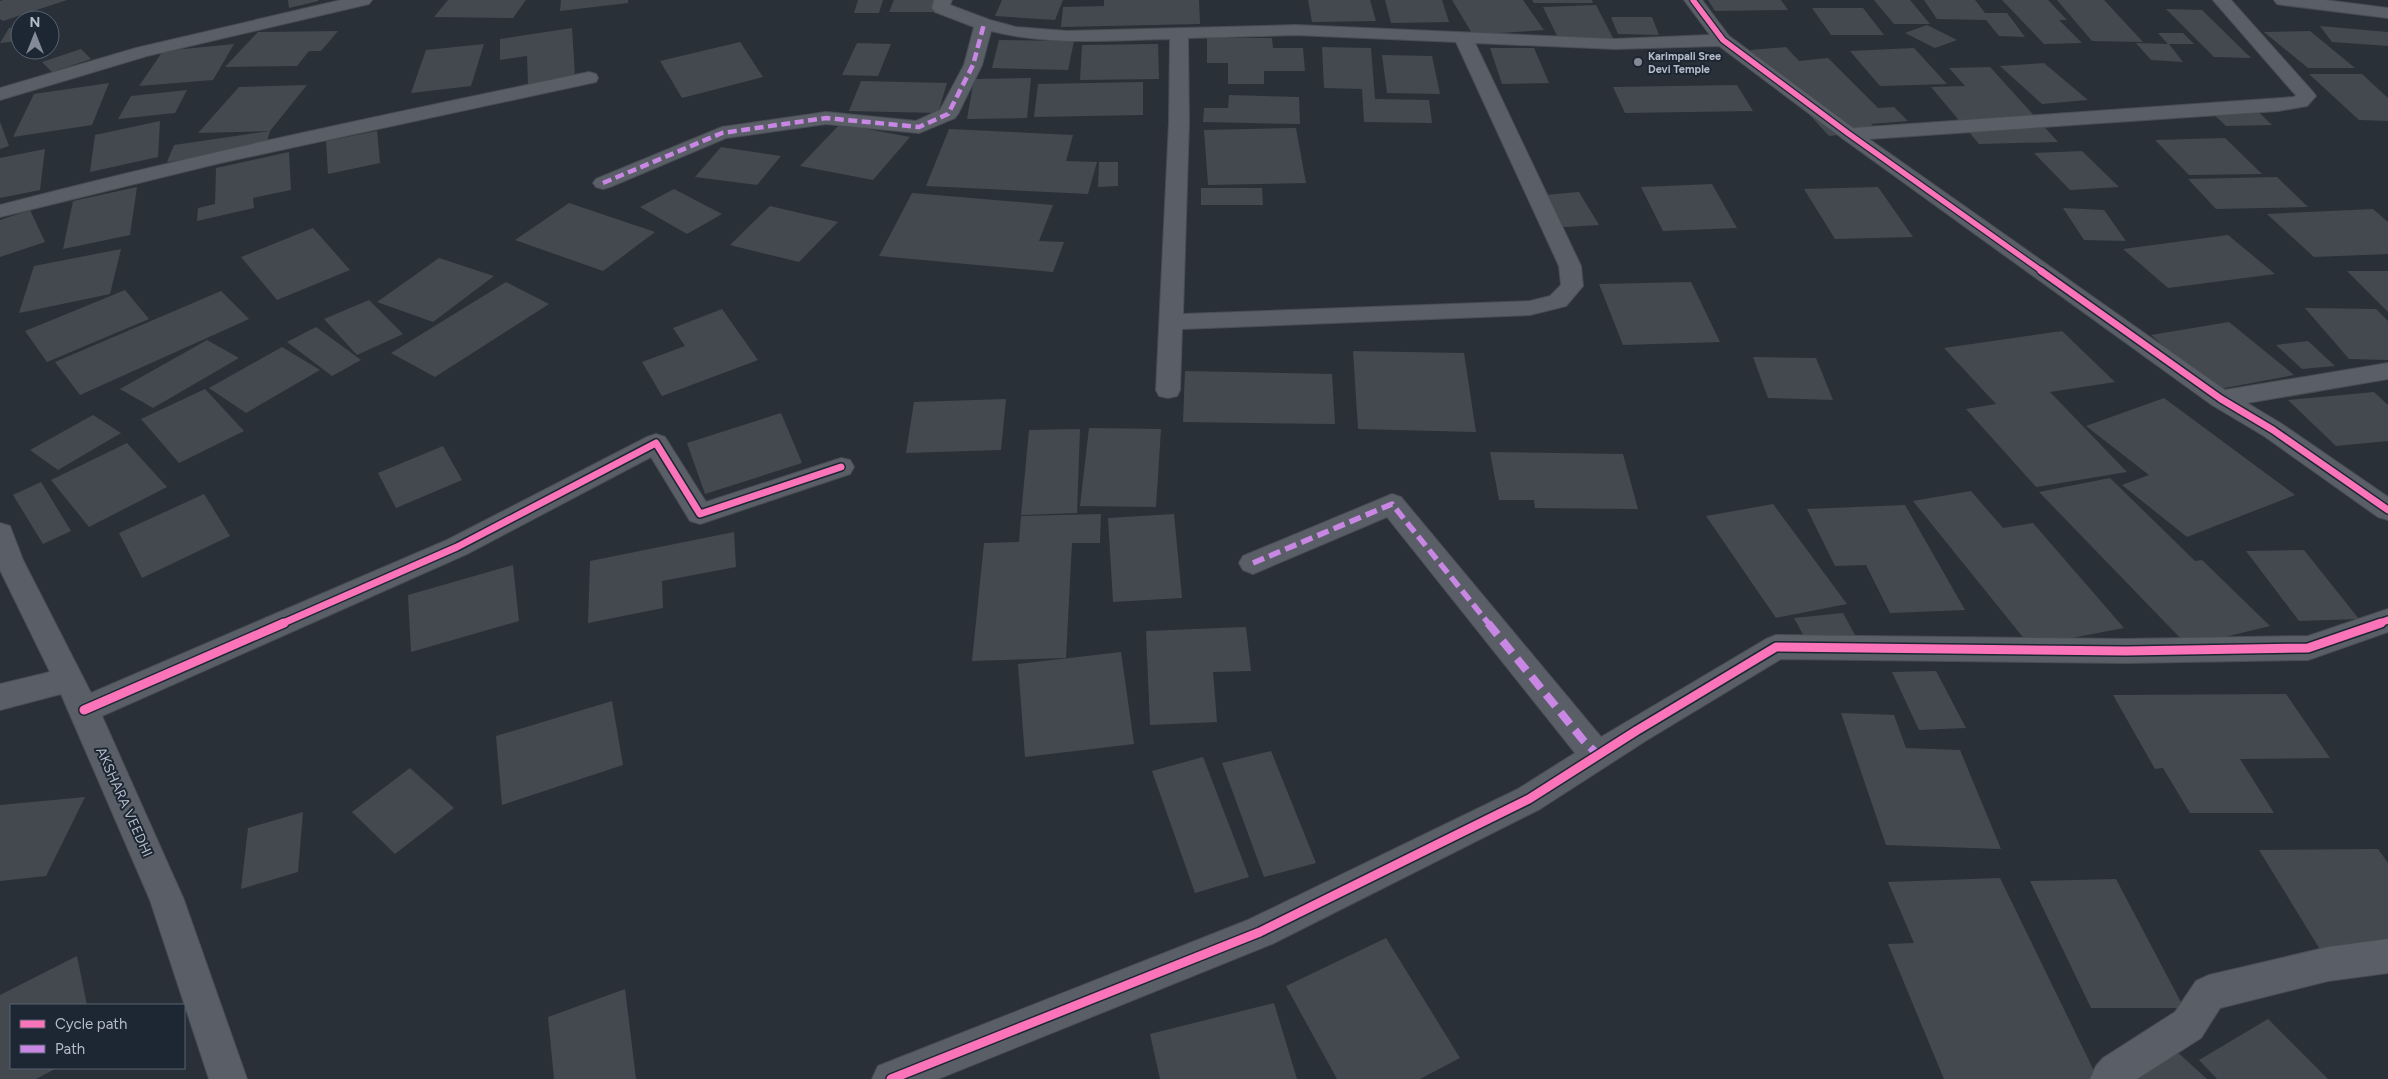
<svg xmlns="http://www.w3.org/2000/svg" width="2388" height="1079" viewBox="0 0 2388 1079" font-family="Figtree,sans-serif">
<rect width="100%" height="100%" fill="#2a3038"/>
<!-- building -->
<g fill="#444950">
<path d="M3 0H67L3 21 0 19V1Z"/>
<path d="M288 0H318V1L289 8Z"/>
<path d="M448 0H526L513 18 434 17Z"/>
<path d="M561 0H628V3L560 11Z"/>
<path d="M858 0H883L879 13H854Z"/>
<path d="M894 0H937L933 12H889Z"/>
<path d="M1002 0H1063L1055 20 995 16Z"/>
<path d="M1104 0H1199L1200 24 1061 27 1063 7 1104 6Z"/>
<path d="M1308 0H1370L1376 21 1312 22Z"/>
<path d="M1385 0H1442L1449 22 1391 23Z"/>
<path d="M1452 0H1523L1544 30 1473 35Z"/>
<path d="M1532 0H1592L1593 3H1534Z"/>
<path d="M1708 0H1781L1788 10 1715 11Z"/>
<path d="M1874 0H1910L1930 24H1894Z"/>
<path d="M1924 0H1975L1985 13H2007L2025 37 1999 36 1986 20 1937 19Z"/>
<path d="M2002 0H2048L2067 20H2059L2082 43 2044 44Z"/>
<path d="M2057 0H2104L2143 42 2092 41Z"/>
<path d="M1596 5 1613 38 1559 40 1543 7Z"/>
<path d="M1812 8H1863L1884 35H1831Z"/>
<path d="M2166 9 2202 10 2251 58 2214 57Z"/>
<path d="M1611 17H1652L1659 35 1618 34Z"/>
<path d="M1927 25 1957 40 1935 48 1905 33Z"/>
<path d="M2320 26 2388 32V46L2332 42Z"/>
<path d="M20 27V41L0 43 9 28Z"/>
<path d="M572 28 575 77 528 85 527 56 500 60V39Z"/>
<path d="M338 31 321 51H309L297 66 225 67 258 32Z"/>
<path d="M2310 31 2355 68H2308L2264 32Z"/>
<path d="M2158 33H2183L2194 44H2168Z"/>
<path d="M1207 38H1272L1273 48H1303L1305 71H1264V84H1228V63H1207Z"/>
<path d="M999 40 1074 41 1068 70 992 68Z"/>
<path d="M740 42 763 77 682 98 660 61Z"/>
<path d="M857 43 891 44 878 76 842 75Z"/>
<path d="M2136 43 2169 44 2183 62 2151 60Z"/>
<path d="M234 44 213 80 139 86 163 51Z"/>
<path d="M484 44 471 86 411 93 426 50Z"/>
<path d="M1158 44 1159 79 1080 80 1082 45Z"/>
<path d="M1322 47 1371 48 1375 99 1429 100 1432 123 1364 122 1362 89 1324 88Z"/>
<path d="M1786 47 1799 61 1828 58 1878 108 1894 107 1908 121 1871 124 1877 131 1829 136 1750 50Z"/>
<path d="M1490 48H1534L1549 83 1502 84Z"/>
<path d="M1914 48 1947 84 1880 86 1850 51Z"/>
<path d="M81 49 91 59 52 72 42 62Z"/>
<path d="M1382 55 1432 56 1440 94 1387 93Z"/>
<path d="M2044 63 2088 100 2042 104 2000 66Z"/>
<path d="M1990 67 2058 142 1979 144 1931 87 1965 86 1949 68Z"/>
<path d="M2309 74H2362L2388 98V121L2359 120Z"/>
<path d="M1031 78 1027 118 967 119 974 79Z"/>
<path d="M861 81 947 83 938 113 849 111Z"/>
<path d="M1143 82V115L1034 117 1038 84Z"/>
<path d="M109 83 92 125 13 137 34 94Z"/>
<path d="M307 85 270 131 198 133 239 87Z"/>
<path d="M1737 85 1753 111 1625 113 1613 87Z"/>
<path d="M187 90 175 113 118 119 131 96Z"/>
<path d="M1229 95 1299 97 1300 124 1203 122 1204 108H1228Z"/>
<path d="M2251 105 2272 125 2226 126 2206 107Z"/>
<path d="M160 121 158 157 90 172 95 135Z"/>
<path d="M0 122 9 146 0 149Z"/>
<path d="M840 124 910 137 873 180 800 166Z"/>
<path d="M1296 128 1306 183 1208 185 1204 130Z"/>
<path d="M949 129 1073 135 1066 161 1097 162 1088 194 926 186Z"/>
<path d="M270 131 265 148 167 162 174 145Z"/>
<path d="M377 131 380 163 328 174 326 141Z"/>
<path d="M2225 138 2262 174 2189 175 2155 140Z"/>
<path d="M721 147 781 156 757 185 695 177Z"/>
<path d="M45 149 40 190 0 198V158Z"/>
<path d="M2082 151 2119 187 2070 190 2034 153Z"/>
<path d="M289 152 291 190 253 198 254 208 197 221 198 208 215 204 216 168Z"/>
<path d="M1099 162H1118V186L1098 187Z"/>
<path d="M2277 177 2308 207 2216 209 2188 179Z"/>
<path d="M1712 184 1737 228 1663 231 1641 187Z"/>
<path d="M137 187 130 235 63 249 73 201Z"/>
<path d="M1878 187 1913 237 1835 239 1804 189Z"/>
<path d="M1201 188H1262L1263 205H1201Z"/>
<path d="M674 189 722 214 687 234 640 207Z"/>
<path d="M1579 192 1599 225 1549 228 1532 196Z"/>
<path d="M912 193 1053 205 1039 241 1064 242 1053 272 879 256Z"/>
<path d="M569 203 655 232 603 271 515 240Z"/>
<path d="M770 206 838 222 799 262 730 245Z"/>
<path d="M2063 208 2104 210 2126 241 2084 240Z"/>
<path d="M2373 209 2388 222V254L2314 257 2267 214Z"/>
<path d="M30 210 45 242 0 257V220Z"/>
<path d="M313 228 350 270 277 300 241 257Z"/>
<path d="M2228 235 2275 274 2168 288 2123 249Z"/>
<path d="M121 249 110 294 19 313 34 266Z"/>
<path d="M439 258 494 276 433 322 377 302Z"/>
<path d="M2347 271H2388V312Z"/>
<path d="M506 282 549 304 435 377 391 353Z"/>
<path d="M1691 282 1720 342 1623 345 1599 284Z"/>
<path d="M125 290 149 319 47 362 25 331Z"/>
<path d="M221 291 249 319 80 395 55 362Z"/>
<path d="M369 300 403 334 357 355 324 319Z"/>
<path d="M2305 308 2376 309 2388 321V360L2349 359Z"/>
<path d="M722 309 758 360 662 396 642 362 685 346 673 328Z"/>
<path d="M2229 322 2294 375 2214 390 2151 335Z"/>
<path d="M316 327 361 360 332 376 287 342Z"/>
<path d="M2062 331 2115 382 2050 392 2127 472 2036 487 1966 409 1996 404 1944 348Z"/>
<path d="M207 340 239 358 153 408 120 389Z"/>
<path d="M2308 341 2335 366 2302 369 2276 345Z"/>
<path d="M282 347 320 370 246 413 209 388Z"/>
<path d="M1353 351 1464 353 1476 432 1358 429Z"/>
<path d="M1753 357 1816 358 1833 400 1768 398Z"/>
<path d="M1185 371 1332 374 1335 424 1183 422Z"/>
<path d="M205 389 244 431 179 463 141 419Z"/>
<path d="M2374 392 2388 405V441L2336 446 2288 400Z"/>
<path d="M2164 398 2295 495 2187 537 2122 485 2149 475 2086 426Z"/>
<path d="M1006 399 1001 450 906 453 914 402Z"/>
<path d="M781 413 802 463 705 494 687 443Z"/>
<path d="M93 415 121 433 58 470 30 450Z"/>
<path d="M1089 428 1161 429 1156 507 1080 506Z"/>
<path d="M1080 429 1077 513 1021 515 1029 430Z"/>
<path d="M127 443 167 487 89 527 51 480Z"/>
<path d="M443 446 462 480 396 508 378 473Z"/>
<path d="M1490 452 1623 454 1638 509 1535 508 1534 500H1499Z"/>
<path d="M2110 478 2195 561 2202 560 2270 626 2188 646 2039 492Z"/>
<path d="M41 482 71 531 43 544 13 495Z"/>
<path d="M1971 491 2003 528 2033 523 2124 628 2030 646 1913 501Z"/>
<path d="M204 494 230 536 142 578 119 533Z"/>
<path d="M1773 504 1847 604 1776 618 1706 516Z"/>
<path d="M1905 505 1965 610 1890 613 1866 565 1835 566 1807 509Z"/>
<path d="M1101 514 1100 543H1072L1066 658 972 661 984 543 1019 542 1021 516Z"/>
<path d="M1174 514 1182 598 1113 602 1108 518Z"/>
<path d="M734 532 736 567 662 581 663 608 588 623 590 561Z"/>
<path d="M2304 550 2359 619 2299 621 2246 551Z"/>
<path d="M513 565 519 621 411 652 408 595Z"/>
<path d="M1843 613 1856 637 1807 642 1794 618Z"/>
<path d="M1246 627 1251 671 1213 672 1217 722 1150 725 1146 631Z"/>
<path d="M1121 652 1134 744 1025 757 1018 664Z"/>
<path d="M1936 671 1966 728 1919 730 1892 672Z"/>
<path d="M2286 694 2330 758 2240 759 2274 813H2190L2163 768 2155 769 2113 695Z"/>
<path d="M612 701 623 765 502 805 496 736Z"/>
<path d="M1841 713 1894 715 1906 748 1960 750 2001 849 1886 845Z"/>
<path d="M1271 751 1316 863 1264 877 1222 763Z"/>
<path d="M1203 757 1249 877 1195 893 1152 771Z"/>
<path d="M410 768 454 808 395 854 352 812Z"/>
<path d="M85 797 46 876 0 881V805Z"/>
<path d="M303 812 298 872 241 889 248 828Z"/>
<path d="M2378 849 2388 863V955L2324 956 2259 850Z"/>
<path d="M2000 878 2098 1079H1944L1888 944 1914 943 1888 882Z"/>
<path d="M2116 879 2184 1008H2091L2030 881Z"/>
<path d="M1386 938 1460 1058 1420 1079H1337L1286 986Z"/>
<path d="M77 956 87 1005H11V1068H57L36 1079H0V995Z"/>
<path d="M625 989 636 1079H554L548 1017Z"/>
<path d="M1274 1003 1297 1079H1160L1150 1034Z"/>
<path d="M2268 1019 2328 1079H2217L2199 1060Z"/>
<path d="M2175 1050 2207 1079H2139Z"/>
</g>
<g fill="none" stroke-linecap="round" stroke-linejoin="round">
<!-- minor casing -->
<g stroke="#484c53" stroke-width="2">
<g id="minor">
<path d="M341 0H372L369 4 147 56 0 100V88L136 48Z"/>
<path d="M934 0H952L950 5 990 20 1016 27 1067 31 1296 25 1615 39 1710 35 1684 0H1702L1729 36 1853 128 2294 97 2296 95 2292 91 2213 0H2231L2313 92 2316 96 2307 106 2278 111 1869 139 2225 390 2388 363V379L2247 403 2282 424 2388 497V520L2378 517 2264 436 2212 405 1842 138 1719 46 1615 49 1475 43 1581 266 1583 286 1566 306 1530 315 1182 329 1180 390 1177 396 1168 398 1159 396 1156 390 1169 122 1170 39C1110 40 1050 46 991 31L982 65 958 114 955 118 919 133 826 124 726 138 610 187 603 189 596 187 593 183 596 179 722 127 826 112 916 121 940 110 964 65 974 27 935 12 932 8ZM1296 35 1456 42 1559 266 1561 285 1550 296 1530 301 1183 314 1189 122 1188 38Z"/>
<path d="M2274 0H2325L2388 8V18L2283 5 2277 4Z"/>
<path d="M589 72 596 74 598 78 596 82 220 163 0 217V205C195 154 392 113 589 72Z"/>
<path d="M656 434 665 437 706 502 841 458 850 460 854 467 850 474 700 524 690 521 651 457 467 554 102 716 184 900 247 1079H209L150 900 61 694 0 710V684L50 672 0 570V523L10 526 23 560 91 693 447 540 647 437Z"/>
<path d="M1392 494 1401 497 1601 737 1766 639 1776 635 2126 639 2308 636 2388 609V632L2308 660 2126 663 1781 659 1647 740 1540 809 1272 944 938 1079H872L878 1066 1248 920 1518 789 1575 753 1387 517 1253 574 1243 570 1239 563 1243 556Z"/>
<path d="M2388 939V973L2328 981 2220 1008 2201 1038 2137 1079H2090L2096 1066 2103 1058 2175 1012 2196 981 2209 975 2328 947Z"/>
</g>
</g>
<!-- minor -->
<use href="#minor" fill="#5a5e66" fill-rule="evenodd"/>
<!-- quiet-far2 -->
<path stroke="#c787e3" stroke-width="4.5" stroke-dasharray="9 4.5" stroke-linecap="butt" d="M603 183 722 133 826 118 919 127 948 114 973 65 984 24"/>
<!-- quiet-far1 -->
<path stroke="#c787e3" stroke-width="5.5" stroke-dasharray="12 5.5" stroke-linecap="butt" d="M1253 563 1392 504 1489 624"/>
<!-- quiet -->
<path stroke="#c787e3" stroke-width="8" stroke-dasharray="15 8" stroke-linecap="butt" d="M1488 623 1583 740 1598 755"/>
<!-- cycleway-far2 casing -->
<g stroke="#1d2633" stroke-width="8">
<path id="cycleway-far2" d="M1693 0 1723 40 1849 134 2043 272"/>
</g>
<!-- cycleway-far1 casing -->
<g stroke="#1d2633" stroke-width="10">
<g id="cycleway-far1">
<path d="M2041 271 2221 399 2273 430 2388 510"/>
<path d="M281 624 457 547 656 443 700 514 841 467"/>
<path d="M2377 624 2388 620"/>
</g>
</g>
<!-- cycleway casing -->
<g stroke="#1d2633" stroke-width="12">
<g id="cycleway">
<path d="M84 710 284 623"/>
<path d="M891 1079 1260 932 1529 799 1636 731 1776 647 2126 651 2308 648 2381 623"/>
</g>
</g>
<!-- cycleway-far2 -->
<use href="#cycleway-far2" stroke="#fb73b8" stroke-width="5.5"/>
<!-- cycleway-far1 -->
<use href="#cycleway-far1" stroke="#fb73b8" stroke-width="7"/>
<!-- cycleway -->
<use href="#cycleway" stroke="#fb73b8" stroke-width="9"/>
</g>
<!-- markers -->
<circle fill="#848b96" stroke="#1d2633" stroke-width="2" cx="1638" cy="62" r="5"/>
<g text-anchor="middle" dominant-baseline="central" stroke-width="4" stroke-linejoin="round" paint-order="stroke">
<!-- far-poi labels -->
<g font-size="11" font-weight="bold" fill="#b4bcc9" stroke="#1d2633" text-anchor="start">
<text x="1648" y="56">Karimpali Sree<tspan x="1648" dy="13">Devi Temple</tspan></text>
</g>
<!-- street labels -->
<g font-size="14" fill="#b4bcc9" stroke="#1d2633">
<text transform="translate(124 802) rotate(66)">AKSHARA VEEDHI</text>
</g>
</g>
<!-- legend -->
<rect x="10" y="1004" width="175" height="65" fill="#1d2633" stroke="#59626f"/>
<rect x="20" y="1020" width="25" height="8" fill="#fb73b8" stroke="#59626f"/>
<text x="55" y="1029" font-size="15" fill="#b4bcc9">Cycle path</text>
<rect x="20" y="1045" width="25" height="8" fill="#c787e3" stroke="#59626f"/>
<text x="55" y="1054" font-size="15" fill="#b4bcc9">Path</text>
<!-- north arrow -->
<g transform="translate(35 35)"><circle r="24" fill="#1d2633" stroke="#59626f"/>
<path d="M0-4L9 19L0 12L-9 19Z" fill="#848b96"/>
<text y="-8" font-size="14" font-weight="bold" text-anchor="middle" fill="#b4bcc9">N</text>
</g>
</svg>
